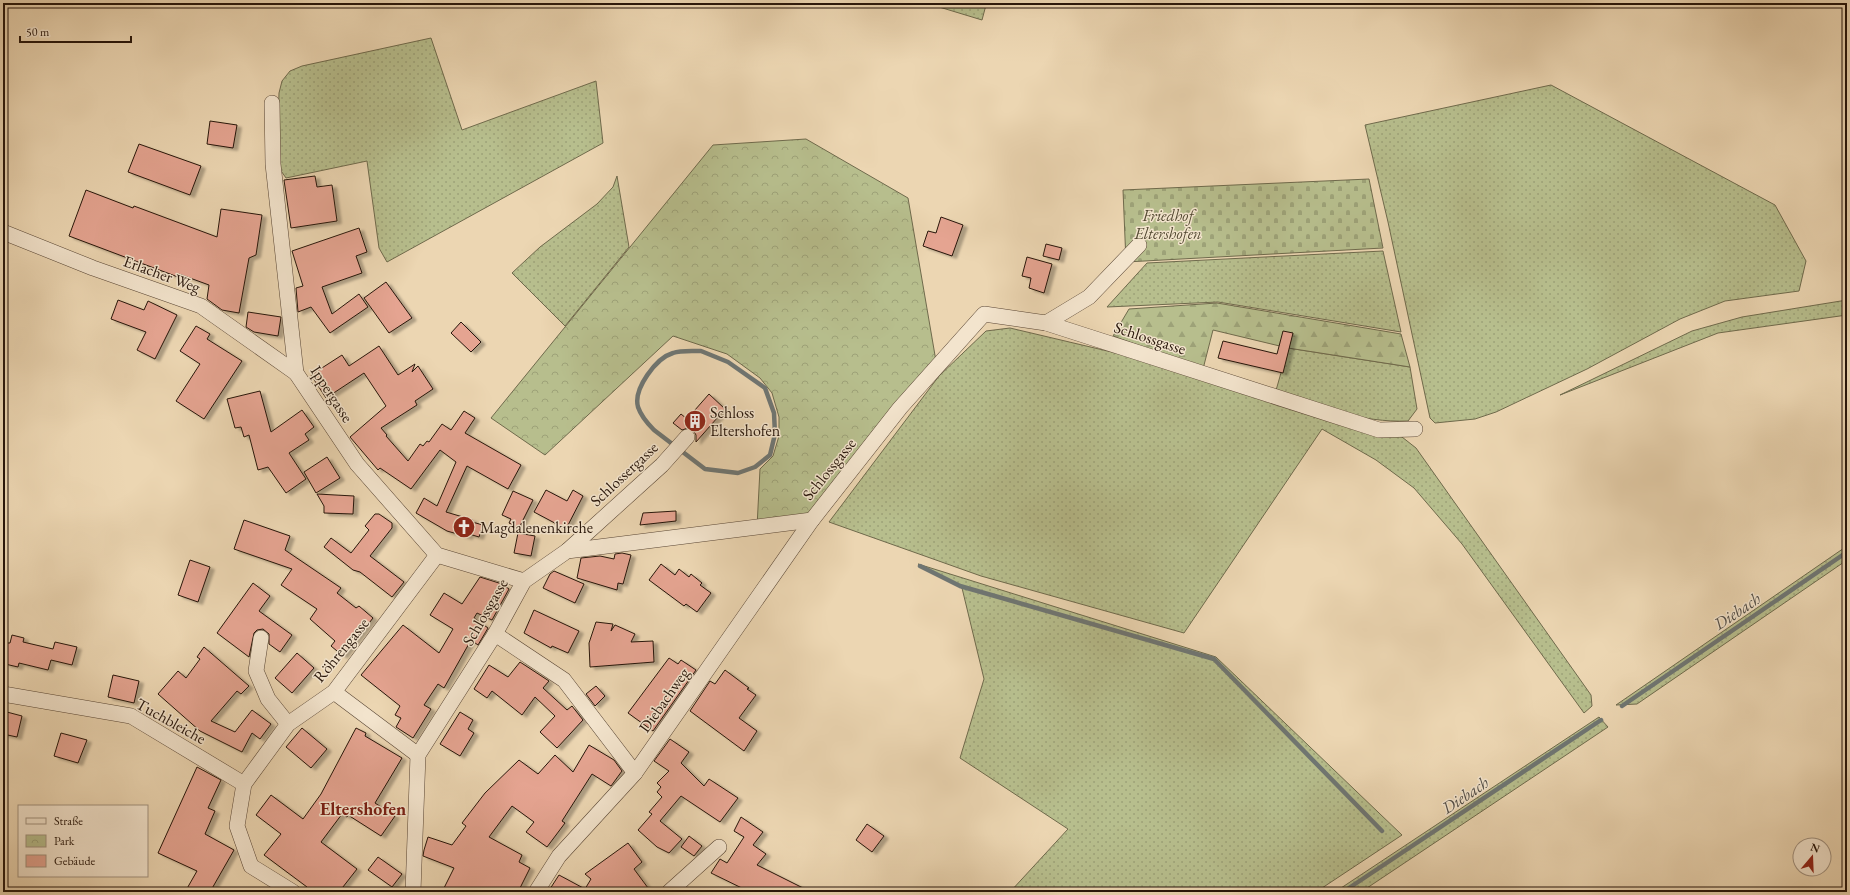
<svg xmlns="http://www.w3.org/2000/svg" width="1850" height="895" viewBox="0 0 1850 895" font-family="'EB Garamond',serif">
<defs>
<pattern id="grass-dots" width="8" height="8" patternUnits="userSpaceOnUse"><rect width="8" height="8" fill="#b7be8d"/><path d="M2 2h.1M6 6h.1" fill="none" stroke="#9da278" stroke-width="1.8" stroke-linecap="round"/></pattern>
<pattern id="forest-firs" width="22" height="20" patternUnits="userSpaceOnUse"><rect width="22" height="20" fill="#b7be8d"/><path d="M5 1l3.5 6h-7zM16 11l3.5 6h-7z" fill="#9da278"/></pattern>
<pattern id="cemetery-stones" width="16" height="16" patternUnits="userSpaceOnUse"><rect width="16" height="16" fill="#b7be8d"/><path d="M2 7V4a2 2 0 0 1 4 0v3zM10 15v-3a2 2 0 0 1 4 0v3z" fill="#9da278"/></pattern>
<pattern id="park-crowns" width="20" height="18" patternUnits="userSpaceOnUse"><rect width="20" height="18" fill="#b7be8d"/><path d="M2 6a3 3 0 1 1 6 0M12 15a3 3 0 1 1 6 0" fill="none" stroke="#9da278"/></pattern>
<filter id="shadow"><feDropShadow dx="4.5" dy="2.5" stdDeviation="1" flood-color="#0004"/></filter>
</defs>
<rect width="100%" height="100%" fill="#ecd6b2"/>
<filter id="stains"><feTurbulence type="fractalNoise" baseFrequency=".005" numOctaves="4"/><feColorMatrix values="0 0 0 0 .2 0 0 0 0 .09 0 0 0 0 .02 0 0 0 .5 -.17"/></filter>
<radialGradient id="worn" r=".72"><stop offset=".6" stop-color="#630" stop-opacity="0"/><stop offset="1" stop-color="#630" stop-opacity=".3"/></radialGradient>
<!-- grass -->
<g fill="url(#grass-dots)" stroke="#6f6a4c">
<path d="M926 3H980L986 5 982 20Z"/>
<path d="M431 38 462 130 596 81 603 143 387 262 379 248 367 161 286 178 277 165 279 93 282 81 290 71 302 66Z"/>
<path d="M1551 85 1775 205 1806 261 1799 291 1725 301 1680 319 1587 369 1496 412 1475 419 1435 423 1430 418 1388 222 1365 125Z"/>
<path d="M617 176 629 247 565 326 512 273 540 247 597 204 613 187Z"/>
<path d="M1383 251 1401 332 1218 302 1107 307 1147 263Z"/>
<path d="M1847 300V315L1718 333 1560 395 1692 331 1742 317Z"/>
<path d="M1010 328 1137 358 1329 419 1402 437 1416 448 1591 695 1592 706 1584 713 1462 544 1414 488 1376 460 1322 429 1184 633 981 576 829 522 939 376 986 331Z"/>
<path d="M1288 348 1410 367 1417 409 1408 421C1362 423 1318 406 1275 394Z"/>
<path d="M1847 546V560L1637 704 1616 705Z"/>
<path d="M918 564 1216 657 1402 835 1316 892H1010L1068 829 960 758 984 679 962 588Z"/>
<path d="M1599 717 1608 727 1361 892H1335Z"/>
</g>
<!-- forest -->
<path fill="url(#forest-firs)" stroke="#6f6a4c" d="M1217 303 1401 334 1410 367 1288 348 1213 330 1203 369 1113 336 1129 309Z"/>
<!-- cemetery -->
<path fill="url(#cemetery-stones)" stroke="#6f6a4c" d="M1369 179 1383 248 1126 262 1123 190Z"/>
<!-- park -->
<path fill="url(#park-crowns)" stroke="#6f6a4c" d="M806 139 908 198 937 367 812 520 757 527 760 469 773 456 779 436V417L772 393 760 378 727 354 673 336 545 455 491 418 713 145Z"/>
<g fill="none" stroke-linecap="round" stroke-linejoin="round">
<!-- stream -->
<g stroke="#6f7673" stroke-width="4.5">
<path d="M701 351 728 362 765 388 774 413 775 434 770 455 755 467 738 473 705 469 654 430C648 424 641 416 638 407 633 389 656 358 673 353 681 350 693 351 701 351Z"/>
<path d="M920 566 960 586 1214 659 1382 831"/>
<path d="M1622 706 1847 552"/>
<path d="M1343 892 1601 720"/>
</g>
</g>
<!-- building -->
<g fill="#e5a491" stroke="#27150a" filter="url(#shadow)">
<path d="M210 121 237 125 233 148 207 144Z"/>
<path d="M139 144 201 166 190 195 128 172Z"/>
<path d="M315 176 317 187 332 185 337 221 291 228 284 180Z"/>
<path d="M86 190 133 208 134 206 217 237 221 209 262 215 256 255 249 258 239 313 222 310 207 299 209 285 179 274 178 277 69 236Z"/>
<path d="M941 217 963 225 952 256 923 246 928 231 936 233Z"/>
<path d="M359 228 367 252 356 256 362 273 322 287 332 314 359 294 368 307 330 333 311 307 298 312 296 288 303 286 292 251Z"/>
<path d="M1046 244 1062 248 1059 260 1043 256Z"/>
<path d="M1027 257 1052 264 1044 293 1029 288 1031 278 1022 276Z"/>
<path d="M386 282 412 318 389 333 364 298Z"/>
<path d="M118 300 144 310 148 301 177 315 155 359 137 350 146 332 111 319Z"/>
<path d="M248 312 281 317 278 336 254 332 246 327Z"/>
<path d="M461 322 481 342 471 352 451 333Z"/>
<path d="M196 326 210 334 207 339 242 361 204 419 176 401 200 364 180 351Z"/>
<path d="M1283 331 1293 333 1283 373 1218 358 1223 341 1277 354Z"/>
<path d="M379 346 398 375 415 364 412 372 418 366 433 389 415 401 417 405 381 428 387 435 386 436 408 461 420 444 423 446 427 441 429 442 442 424 451 430 464 411 475 418 465 433 521 465 508 489 467 466 446 512 473 520 472 522 483 525 479 537 469 534 468 537 447 531 416 513 424 498 437 506 456 462 440 450 411 489 380 468 378 470 350 437 386 406 364 373 326 398 311 375 342 355 349 366Z"/>
<path d="M260 391 271 432 302 410 314 427 305 434 309 440 289 453 306 479 286 493 268 467 258 470 249 435 244 437 241 427 235 428 227 399Z"/>
<path d="M709 394 725 409 696 442V435L693 430 688 428 682 430 673 423 681 414 687 419Z"/>
<path d="M327 457 340 478 316 493 304 472Z"/>
<path d="M546 490 567 501 573 490 583 496 566 529 534 512Z"/>
<path d="M513 491 533 500 519 528 509 523 511 519 502 515Z"/>
<path d="M317 494 354 496 353 514 324 513V506Z"/>
<path d="M676 511V521L640 525 643 513Z"/>
<path d="M375 514H379L392 523V528L370 556 404 582 392 597 360 572 353 570 324 547 331 538 351 553 369 530 365 526Z"/>
<path d="M244 520 290 536 285 550 341 588 337 593 356 608 359 606 373 618 343 656 331 646 335 641 310 619 317 609 281 585 292 569 234 549Z"/>
<path d="M518 533 535 536 531 556 514 553Z"/>
<path d="M622 553 631 555 623 584 618 583 617 590 577 578 581 558 600 556 614 559 615 554Z"/>
<path d="M190 560 210 567 198 602 178 595Z"/>
<path d="M661 564 675 575 679 569 689 577 691 574 702 583 700 585 711 593 697 612 686 604 684 606 649 580Z"/>
<path d="M554 571 584 584 575 603 543 588 550 574Z"/>
<path d="M480 577 502 584 509 589 492 620 477 613 474 618 488 628 478 645 471 640 444 688 438 684 424 705 431 709 413 738 396 727 401 718 395 715 400 706 361 675 403 625 439 653 453 629 430 615 444 593 462 604Z"/>
<path d="M253 583 270 596 259 611 292 635 280 652 269 644V634L263 629 257 630 254 633 249 657 217 633Z"/>
<path d="M534 610 579 631 568 653 552 646 551 648 524 633Z"/>
<path d="M596 622 613 624 611 631 615 625 635 634 631 642 653 641 654 662 590 667 589 643Z"/>
<path d="M12 635 24 638 23 642 53 649 55 642 77 647 72 665 51 660 48 670 19 663 18 667 5 664 7 655 4 654 7 643H10Z"/>
<path d="M204 647 249 686 241 694 237 691 211 721 235 732 252 710 271 724 260 739 252 733 242 752 200 731 158 694 178 671 186 678 200 659 197 657Z"/>
<path d="M297 653 314 668 292 693 275 678Z"/>
<path d="M669 658 678 664 681 660 696 670 653 731 628 713Z"/>
<path d="M520 662 549 681 543 688 567 710 572 706 583 720 557 748 540 732 555 716 535 697 522 715 492 691 487 698 474 689 489 665 508 677Z"/>
<path d="M725 670 749 688 747 689 756 695 739 718 757 731 744 751 690 711 710 681 715 684Z"/>
<path d="M113 675 139 681 134 703 108 697Z"/>
<path d="M596 686 605 696 595 706 586 694Z"/>
<path d="M3 711 22 716 17 737 3 734Z"/>
<path d="M460 712 473 720 468 729 474 733 460 756 440 744Z"/>
<path d="M302 728 327 749 311 768 286 747Z"/>
<path d="M356 728 366 733 365 736 402 758 375 803 395 816 381 836 348 815 347 817 342 814 321 842 357 869 339 892H304L307 887 264 855 281 834 256 815 271 795 303 819 321 794Z"/>
<path d="M61 733 87 740 78 763 54 756Z"/>
<path d="M670 739 689 752 681 763 704 786 709 779 738 798 720 822 681 796 660 821 682 839 669 853 657 847 638 830 652 814 649 812 662 797 657 792 661 787 657 783 669 771 654 761Z"/>
<path d="M589 745 614 760 622 771 611 786 592 774 562 821 565 823 547 847 526 832 534 822 512 806 489 837 522 855 519 862 530 868 518 892H442L454 868 423 856 424 850 428 837 452 845 466 826 462 823 485 793 519 760 538 774 555 755 573 772Z"/>
<path d="M197 767 221 780 208 808 215 811 205 834 234 850 210 892H185L197 871 158 853Z"/>
<path d="M741 817 763 832 753 845 766 854 757 865 811 892H750L711 873 720 859 727 863 744 837 734 831Z"/>
<path d="M867 824 884 836 872 852 856 840Z"/>
<path d="M689 836 702 846 694 856 681 847Z"/>
<path d="M628 843 642 862 634 869 651 892H548L559 875 585 889 591 879 585 874Z"/>
<path d="M378 857 402 874 392 887 368 870Z"/>
</g>
<g fill="none" stroke-linecap="round" stroke-linejoin="round">
<!-- street casing -->
<g stroke="#584534" stroke-width="16">
<g id="street">
<path d="M272 103 273 164 296 373 357 464 437 555 524 581"/>
<path d="M3 232 93 268 201 306 296 373"/>
<path d="M1046 323 1089 297 1139 245"/>
<path d="M567 551 662 465 687 437"/>
<path d="M495 634 564 680 635 773"/>
<path d="M261 638 256 671 268 699 288 724"/>
<path d="M334 692 418 755"/>
<path d="M3 694 131 716 244 784"/>
<path d="M293 892 251 866 237 826 244 784 288 724 334 692 437 555"/>
<path d="M413 892 418 755 495 634 524 581 567 551 812 520 900 408 984 314 1046 323 1379 430 1415 429"/>
<path d="M536 892 559 856 635 773 812 520"/>
<path d="M669 892 719 847"/>
</g>
</g>
<!-- street -->
<use href="#street" stroke="#f3e4cd" stroke-width="15"/>
</g>
<!-- icons -->
<defs>
<g id="building-disc" transform="scale(1.15)"><circle r="9.5" fill="#8f2418" stroke="#f3e4cd"/><path d="M-4-6H4V6H1V3H-1V6H-4ZM-2.5-4.3h1.7v1.8h-1.7ZM.8-4.3h1.7v1.8H.8ZM-2.5-1h1.7V.8h-1.7ZM.8-1h1.7V.8H.8Z" fill="#fff"/></g>
<g id="church-disc" transform="scale(1.15)"><circle r="9.5" fill="#8f2418" stroke="#f3e4cd"/><path d="M-1.2-6h2.4v3.5h3.3v2.4h-3.3V6h-2.4V-.1h-3.3v-2.4h3.3Z" fill="#fff"/></g>
</defs>
<g fill-rule="evenodd">
<use href="#building-disc" x="695" y="421"/>
<use href="#church-disc" x="464" y="527"/>
</g>
<g text-anchor="middle" dominant-baseline="central" stroke-width="3" stroke-linejoin="round" paint-order="stroke">
<!-- park labels -->
<g font-size="16" font-style="italic" fill="#524831" stroke="#f3e4cd">
<text x="1168" y="215">Friedhof<tspan x="1168" dy="18">Eltershofen</tspan></text>
</g>
<!-- street labels -->
<g font-size="16" fill="#27150a" stroke="#f3e4cd">
<text transform="translate(162 274) rotate(20)">Erlacher Weg</text>
<text transform="translate(1150 338) rotate(18)">Schlossgasse</text>
<text transform="translate(332 394) rotate(57)">Ippergasse</text>
<text transform="translate(829 469) rotate(-51)">Schlossgasse</text>
<text transform="translate(624 474) rotate(-43)">Schlossergasse</text>
<text transform="translate(485 612) rotate(-60)">Schlossgasse</text>
<text transform="translate(341 650) rotate(-51)">Röhrengasse</text>
<text transform="translate(664 700) rotate(-55)">Diebachweg</text>
<text transform="translate(171 721) rotate(29)">Tuchbleiche</text>
</g>
<!-- poi labels -->
<g font-size="16" fill="#27150a" stroke="#f3e4cd" text-anchor="start">
<text x="710" y="412">Schloss<tspan x="710" dy="18">Eltershofen</tspan></text>
<text x="480" y="527">Magdalenenkirche</text>
</g>
<!-- water labels -->
<g font-size="17" font-style="italic" fill="#514d47" stroke="#f3e4cd">
<text transform="translate(1737 611) rotate(-34)">Diebach</text>
<text transform="translate(1465 795) rotate(-34)">Diebach</text>
</g>
<!-- quarter labels -->
<g font-size="18" font-weight="bold" fill="#7a1f14" stroke="#f3e4cd">
<text x="363" y="808">Eltershofen</text>
</g>
</g>
<!-- margin -->
<rect width="1850" height="895" fill="none" stroke="#ecd6b2" stroke-width="16"/>
<rect x="4" y="4" width="1842" height="887" fill="none" stroke="#27150a" stroke-width="2"/>
<rect x="8" y="8" width="1834" height="879" fill="none" stroke="#27150a"/>
<!-- legend -->
<rect x="18" y="805" width="130" height="72" fill="#f3e4cd" stroke="#a1917f"/>
<rect x="26" y="818" width="20" height="6" fill="#f3e4cd" stroke="#a1917f"/>
<text x="54" y="825" font-size="12" fill="#27150a">Straße</text>
<rect x="26" y="835" width="20" height="12" fill="url(#park-crowns)" stroke="#a1917f"/>
<text x="54" y="845" font-size="12" fill="#27150a">Park</text>
<rect x="26" y="855" width="20" height="12" fill="#e5a491" stroke="#a1917f"/>
<text x="54" y="865" font-size="12" fill="#27150a">Gebäude</text>
<!-- north arrow -->
<g transform="translate(1812 857) rotate(19)"><circle r="19" fill="#f3e4cd" stroke="#a1917f"/>
<path d="M0-3L7 15L0 10L-7 15Z" fill="#8f2418"/>
<text y="-6" font-size="11" font-weight="bold" text-anchor="middle" fill="#27150a">N</text>
</g>
<!-- scale -->
<path d="M20 36v6h111v-6" fill="none" stroke="#27150a" stroke-width="2"/>
<text x="26" y="36" font-size="12" fill="#27150a" stroke="#f3e4cd" stroke-width="3" paint-order="stroke">50 m</text>
<rect width="100%" height="100%" filter="url(#stains)"/>
<rect width="100%" height="100%" fill="url(#worn)"/>
</svg>
